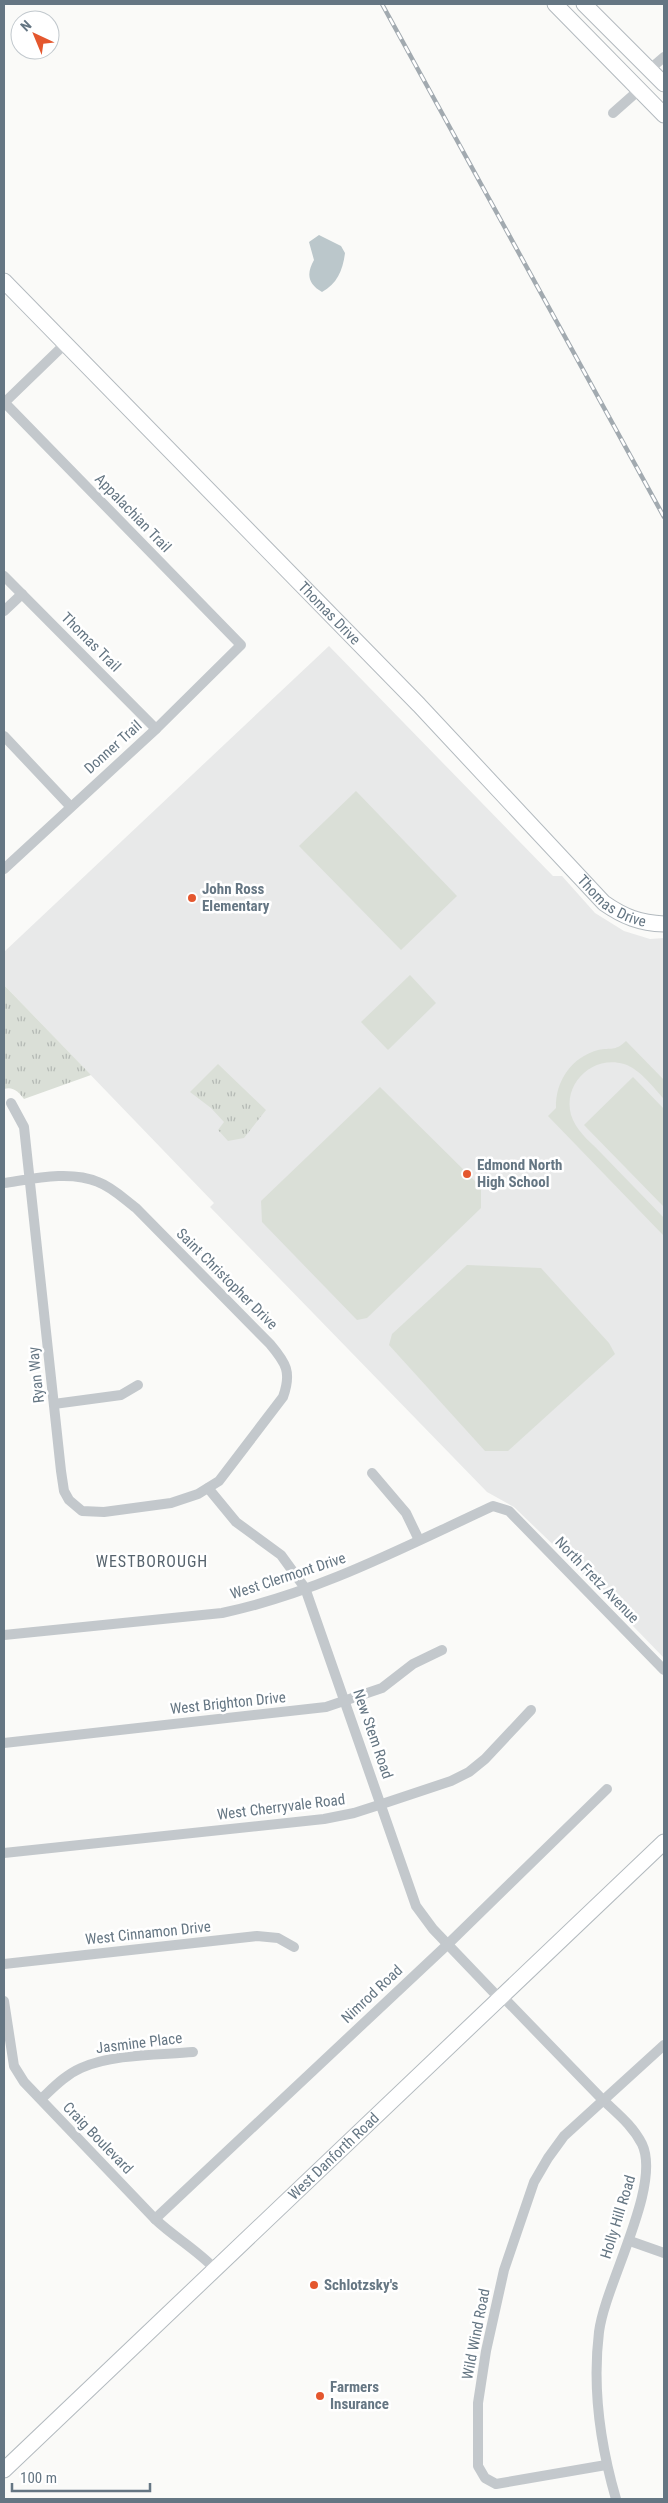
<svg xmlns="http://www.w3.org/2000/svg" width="668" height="2503" viewBox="0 0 668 2503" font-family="'Roboto Condensed',sans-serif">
<defs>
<pattern id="grass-tufts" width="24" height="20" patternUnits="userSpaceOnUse" patternTransform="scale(1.25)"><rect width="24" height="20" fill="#dadfd7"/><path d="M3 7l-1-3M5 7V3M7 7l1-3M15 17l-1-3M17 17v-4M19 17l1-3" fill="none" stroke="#b4b9b4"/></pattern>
</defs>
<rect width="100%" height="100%" fill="#fafaf8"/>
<!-- built -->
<path fill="#e8e9e9" d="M329 646 553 876H562L595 913 624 931 650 939 664 938V1658L568 1559 514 1507 487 1492 210 1207 214 1203 4 985V952Z"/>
<!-- grass -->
<g fill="url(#grass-tufts)">
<path d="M4 985 91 1075 24 1099C19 1092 13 1086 4 1089Z"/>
<path d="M218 1064 266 1110 244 1138 228 1141 218 1130 224 1122 211 1108 190 1092Z"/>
</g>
<!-- pitch -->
<g fill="#dadfd7">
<path d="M356 791 457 896 401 950 299 846Z"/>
<path d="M410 975 436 1003 388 1050 361 1022Z"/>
<path d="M626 1041 664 1080V1099C653 1087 640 1069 624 1064 591 1054 559 1087 573 1120 579 1134 593 1144 603 1155 623 1176 644 1197 664 1218V1236L548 1116 556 1108C555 1081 572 1057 598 1050 612 1047 614 1052 626 1041Z"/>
<path d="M633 1077 664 1109V1207L584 1125Z"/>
<path d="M380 1087 481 1187V1208L367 1318 357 1320 262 1222 261 1201Z"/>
<path d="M467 1265 541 1268 609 1343 615 1354 508 1451H485L389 1345 392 1334Z"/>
</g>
<!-- water -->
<path fill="#bbc7cb" d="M319 235 341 246 345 253C343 270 337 284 322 292 308 284 306 274 314 260L309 242Z"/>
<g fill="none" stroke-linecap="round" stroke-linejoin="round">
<!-- secondary casing -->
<g stroke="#b3babf" stroke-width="17">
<g id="secondary">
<path d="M555 4 664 115"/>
<path d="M584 4 664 84"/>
<path id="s1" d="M4 281 419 705 604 903C624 917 640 923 664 924"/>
<path id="s2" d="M4 2470 664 1842"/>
</g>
</g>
<!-- street -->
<g stroke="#c3c8cc" stroke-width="10">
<path d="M650 69 664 57"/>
<path d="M613 113 639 90"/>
<path d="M4 402 241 645 156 729 4 869"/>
<path d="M4 403 65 344"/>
<path d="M4 576 156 729"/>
<path d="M4 611 22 594"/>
<path d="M4 736 70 806"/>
<path d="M4 1183C32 1179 70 1170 98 1182 112 1187 124 1199 136 1208L270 1344C286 1363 292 1372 283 1397L219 1481 198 1494 171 1503 104 1512 82 1511 69 1500 64 1491 61 1471 24 1127 11 1103"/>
<path d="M54 1404 121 1395 138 1385"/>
<path d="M372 1473 406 1513 419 1540"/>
<path d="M208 1488 236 1522 281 1555 305 1588 416 1906 433 1929 500 1999"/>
<path d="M4 1635 222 1613C317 1593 404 1547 493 1506L509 1511 664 1670"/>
<path d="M4 1743 326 1707 382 1688 413 1664 442 1650"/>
<path d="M4 1853 324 1819 354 1813 382 1804 451 1781 469 1772 485 1759 531 1710"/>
<path d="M4 1964 257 1936 278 1938 294 1947"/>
<path d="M502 1996C535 2030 567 2063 599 2096 615 2112 632 2124 642 2144 662 2186 605 2284 599 2332 592 2389 600 2444 616 2499"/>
<path d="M4 2001 14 2066 24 2082 155 2219C174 2237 197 2250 215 2269"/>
<path d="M41 2099C53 2088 65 2075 81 2068 112 2054 159 2055 193 2052"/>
<path d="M155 2219 447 1945 607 1789"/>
<path d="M630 2241 664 2253"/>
<path d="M606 2465 496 2484 485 2478 478 2466V2403L486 2351 504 2270 534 2182 548 2158 564 2136 664 2045"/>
</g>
<!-- secondary -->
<use href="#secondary" stroke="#fff" stroke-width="15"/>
<!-- rail casing -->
<g stroke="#a2aab0" stroke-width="4.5">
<path id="rail" d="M382 4 664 517"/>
</g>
<!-- rail -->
<use href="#rail" stroke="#fff" stroke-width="2.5" stroke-dasharray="8" stroke-linecap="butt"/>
</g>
<!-- markers -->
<g fill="#e4572e" stroke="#fff" stroke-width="2">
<circle cx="192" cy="898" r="5"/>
<circle cx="467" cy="1174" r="5"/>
<circle cx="314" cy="2285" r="5"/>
<circle cx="320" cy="2396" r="5"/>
</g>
<g text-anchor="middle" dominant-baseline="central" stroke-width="5" stroke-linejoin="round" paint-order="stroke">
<!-- street labels -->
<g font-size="15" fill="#657683" stroke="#fff">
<text transform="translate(133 513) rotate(46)">Appalachian Trail</text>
<text stroke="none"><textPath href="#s1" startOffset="465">Thomas Drive</textPath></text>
<text transform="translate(91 642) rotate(45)">Thomas Trail</text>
<text transform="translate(113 747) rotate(-42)">Donner Trail</text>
<text stroke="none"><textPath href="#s1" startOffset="870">Thomas Drive</textPath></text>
<text transform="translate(227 1279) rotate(45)">Saint Christopher Drive</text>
<text transform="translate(36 1375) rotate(-96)">Ryan Way</text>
<text transform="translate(288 1576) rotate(-18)">West Clermont Drive</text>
<text transform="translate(597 1580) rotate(46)">North Fretz Avenue</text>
<text transform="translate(228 1703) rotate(-6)">West Brighton Drive</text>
<text transform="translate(373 1734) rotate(71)">New Stem Road</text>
<text transform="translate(281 1807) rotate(-7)">West Cherryvale Road</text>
<text transform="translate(148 1933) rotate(-6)">West Cinnamon Drive</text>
<text transform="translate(372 1994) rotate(-43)">Nimrod Road</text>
<text transform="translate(139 2043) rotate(-7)">Jasmine Place</text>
<text transform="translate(98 2138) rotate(46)">Craig Boulevard</text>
<text stroke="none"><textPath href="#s2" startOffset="455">West Danforth Road</textPath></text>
<text transform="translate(618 2217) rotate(-73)">Holly Hill Road</text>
<text transform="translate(476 2334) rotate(-79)">Wild Wind Road</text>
</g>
<!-- poi labels -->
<g font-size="15" font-weight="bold" fill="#657683" stroke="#fff" text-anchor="start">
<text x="202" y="889">John Ross<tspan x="202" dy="17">Elementary</tspan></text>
<text x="477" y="1165">Edmond North<tspan x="477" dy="17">High School</tspan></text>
<text x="324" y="2285">Schlotzsky's</text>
<text x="330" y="2387">Farmers<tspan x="330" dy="17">Insurance</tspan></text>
</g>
<!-- neighbourhood labels -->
<g font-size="16" letter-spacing="1" fill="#57646e" stroke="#fff">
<text x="152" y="1561">WESTBOROUGH</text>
</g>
</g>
<!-- border -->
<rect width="668" height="2503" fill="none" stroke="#657683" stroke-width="10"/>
<!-- north arrow -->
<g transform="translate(35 35) rotate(316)"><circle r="24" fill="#ffffff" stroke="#c1c8cd"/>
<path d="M0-4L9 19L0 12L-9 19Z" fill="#e4572e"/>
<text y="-8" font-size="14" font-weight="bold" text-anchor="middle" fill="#657683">N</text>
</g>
<!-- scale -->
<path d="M12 2483v8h138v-8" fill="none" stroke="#657683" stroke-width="2.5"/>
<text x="20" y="2483" font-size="15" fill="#657683" stroke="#ffffff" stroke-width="4" paint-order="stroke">100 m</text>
</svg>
